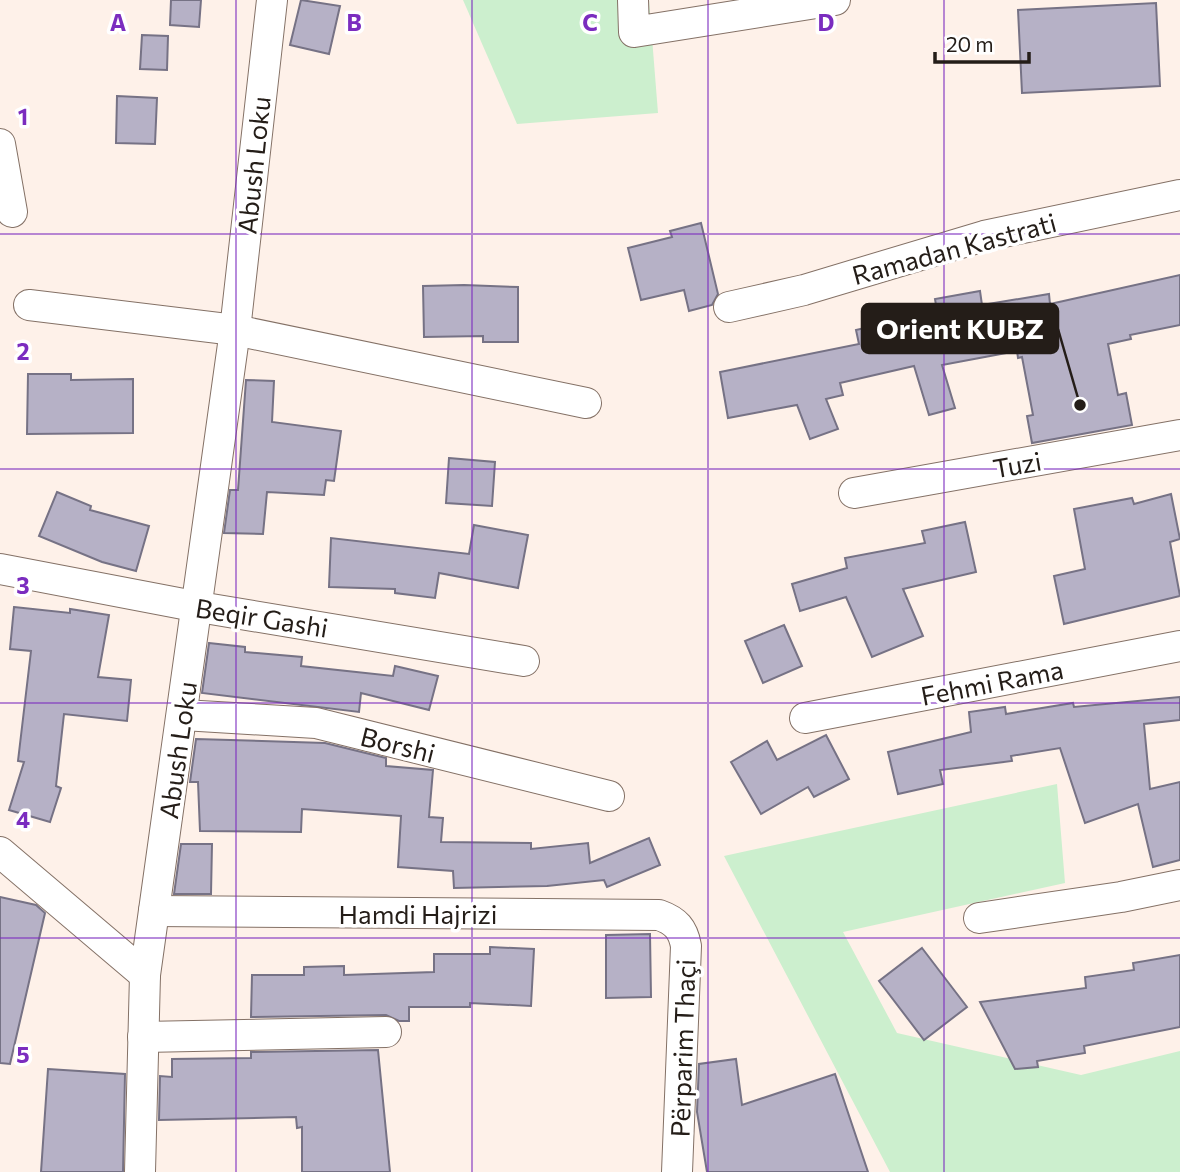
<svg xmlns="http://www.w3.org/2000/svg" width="1180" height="1172" viewBox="0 0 1180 1172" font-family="Commissioner,sans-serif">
<rect width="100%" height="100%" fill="#fef1e9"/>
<!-- green -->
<g fill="#ccefce">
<path d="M463 0H649L658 113 517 124Z"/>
<path d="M1057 784 1065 883 843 932 897 1033 1081 1075 1180 1051V1172H890L724 856Z"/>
</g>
<!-- building -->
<g fill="#b6b1c6" stroke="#767285" stroke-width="2">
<path d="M171 0H201L199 27 170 25Z"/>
<path d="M301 0 340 6 329 54 290 45Z"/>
<path d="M1156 3 1160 86 1022 93 1018 10Z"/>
<path d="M142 35 168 36 167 70 140 69Z"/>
<path d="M117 96 157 98 155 144 116 143Z"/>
<path d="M701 223 718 294 712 305 689 311 684 290 641 300 628 248 672 237 670 231Z"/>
<path d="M1180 275V325L1130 335 1131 339 1108 344 1118 395 1126 393 1132 425 1032 443 1027 416 1033 415 1022 357 1018 358 1017 351 942 365 955 408 929 415 914 366 840 383 843 395 826 399 838 429 810 439 797 405 728 418 720 372 859 344 856 330 937 311 935 299 980 291 982 305 1049 294 1050 304Z"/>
<path d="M464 285 518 287V342H483V336L424 337 423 286Z"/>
<path d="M28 374H71V380L133 379V433L27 434Z"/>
<path d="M246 380 274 381 272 422 341 431 334 481 326 480 324 495 267 492 263 534 224 533 230 490H238Z"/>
<path d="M449 458 495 462 492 506 446 503Z"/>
<path d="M57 492 91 506 90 510 149 526 136 571 102 562 39 536Z"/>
<path d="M1171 494 1180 539 1170 542 1180 596 1064 624 1054 576 1085 569 1074 509 1132 498 1134 504Z"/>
<path d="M965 522 976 572 903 589 923 636 872 657 846 597 800 611 792 584 847 568 845 558 925 543 922 531Z"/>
<path d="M474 525 528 535 518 588 439 573 435 598 395 593V589L329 587 331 538 469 554Z"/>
<path d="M14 607 70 613V609L109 615 98 677 131 680 127 721 64 714 56 786 61 788 50 822 9 810 24 762 18 761 31 651 10 649Z"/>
<path d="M784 625 802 666 763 683 745 641Z"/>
<path d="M209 643 245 647V652L302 657 301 666 393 676 395 666 438 676 429 710 361 693 359 712 202 693Z"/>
<path d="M1180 697V720L1144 724 1150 789 1180 782V860L1153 867 1138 804 1085 823 1060 748 1011 756 1012 761 940 770 943 784 898 794 888 752 971 732 969 712 1005 707 1006 714 1073 703 1074 707Z"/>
<path d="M826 735 849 779 814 797 808 787 761 814 731 762 767 741 777 760Z"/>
<path d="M196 739 325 743 386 758V766L433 770 429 817 443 818 441 842 531 843V849L588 843 590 863 649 838 660 865 607 887 604 880 547 886 454 888 453 871 398 867 401 816 302 809 301 832 200 831 198 782H190Z"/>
<path d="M181 844H212L211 894H174Z"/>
<path d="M0 897 36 905 45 913 10 1064 0 1063Z"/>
<path d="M650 934 651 997 606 998V935Z"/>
<path d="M490 947 534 949 531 1006 470 1003V1007H409V1021H399L386 1015 251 1017 252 975H304V967L344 966V975L434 972V954H490Z"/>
<path d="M922 948 967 1007 924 1040 879 981Z"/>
<path d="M1180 955V1027L1084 1046 1085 1053 1037 1061 1038 1067 1015 1069 980 1002 1086 988 1085 977 1134 970 1133 963Z"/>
<path d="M378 1050 390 1172H302V1127L297 1128 296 1117 159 1120 160 1076 172 1077V1059L251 1058V1052Z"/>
<path d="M736 1059 742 1105 835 1074 868 1172H707L697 1112 699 1064Z"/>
<path d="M48 1069 125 1074 123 1172H41Z"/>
</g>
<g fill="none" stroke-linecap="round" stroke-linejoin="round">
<!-- minor casing -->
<g stroke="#847166" stroke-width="32">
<g id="minor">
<path d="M633 0 634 32 835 0"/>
<path d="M0 144 12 212"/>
<path d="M29 305 235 330 586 403"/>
<path d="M729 307 804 290 984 236 1180 195"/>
<path d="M854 493 1180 435"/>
<path d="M0 569 199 607 524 661"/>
<path d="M183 715 316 723 609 796"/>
<path d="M805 718 1180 646"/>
<path d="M0 852 145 975"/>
<path d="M154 911 659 915C676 921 683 929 686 946L677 1172"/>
<path d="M979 918 1121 897 1180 885"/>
<path d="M143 1037 386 1032"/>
<path d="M140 1172 145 975 235 330 272 0"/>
</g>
</g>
<!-- minor -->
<use href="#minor" stroke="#fff" stroke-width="30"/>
</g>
<!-- grid -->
<path fill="none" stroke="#7b2cbf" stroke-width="2" stroke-opacity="0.55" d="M236 0V1172M472 0V1172M708 0V1172M944 0V1172M0 234H1180M0 469H1180M0 703H1180M0 938H1180"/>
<g text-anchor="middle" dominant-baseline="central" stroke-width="7" stroke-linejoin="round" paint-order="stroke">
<!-- street labels -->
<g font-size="26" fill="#241d18" stroke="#fff">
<text transform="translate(253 165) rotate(-84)">Abush Loku</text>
<text transform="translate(954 248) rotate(-15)">Ramadan Kastrati</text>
<text transform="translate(1017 464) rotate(-10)">Tuzi</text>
<text transform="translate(262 617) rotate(9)">Beqir Gashi</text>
<text transform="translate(992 682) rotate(-11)">Fehmi Rama</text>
<text transform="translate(398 744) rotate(14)">Borshi</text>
<text transform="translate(177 750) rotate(-82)">Abush Loku</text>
<text x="418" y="913">Hamdi Hajrizi</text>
<text transform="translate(682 1048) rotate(-88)">Përparim Thaçi</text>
</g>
</g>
<g font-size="23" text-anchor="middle" font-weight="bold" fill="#7b2cbf" stroke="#fff" stroke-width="7" stroke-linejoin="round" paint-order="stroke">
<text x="118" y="31">A</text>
<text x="354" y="31">B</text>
<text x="590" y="31">C</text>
<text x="826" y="31">D</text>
<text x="23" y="125">1</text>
<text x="23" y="360">2</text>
<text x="23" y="594">3</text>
<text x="23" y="828">4</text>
<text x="23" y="1063">5</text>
</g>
<!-- callouts -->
<path fill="none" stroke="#241d18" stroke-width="2.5" d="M1080 405L1058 329"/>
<circle fill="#241d18" stroke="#fff" stroke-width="2.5" cx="1080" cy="405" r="7"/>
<rect fill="#241d18" stroke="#241d18" stroke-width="2.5" x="862" y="304" width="196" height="49" rx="7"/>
<g font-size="28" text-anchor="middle" font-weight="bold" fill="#fff">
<text x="960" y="339">Orient KUBZ</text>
</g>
<!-- scale -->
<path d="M935 52v10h94v-10" fill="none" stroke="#241d18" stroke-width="3.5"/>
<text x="946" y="52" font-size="21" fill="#241d18" stroke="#ffffff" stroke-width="5" paint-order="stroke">20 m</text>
</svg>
